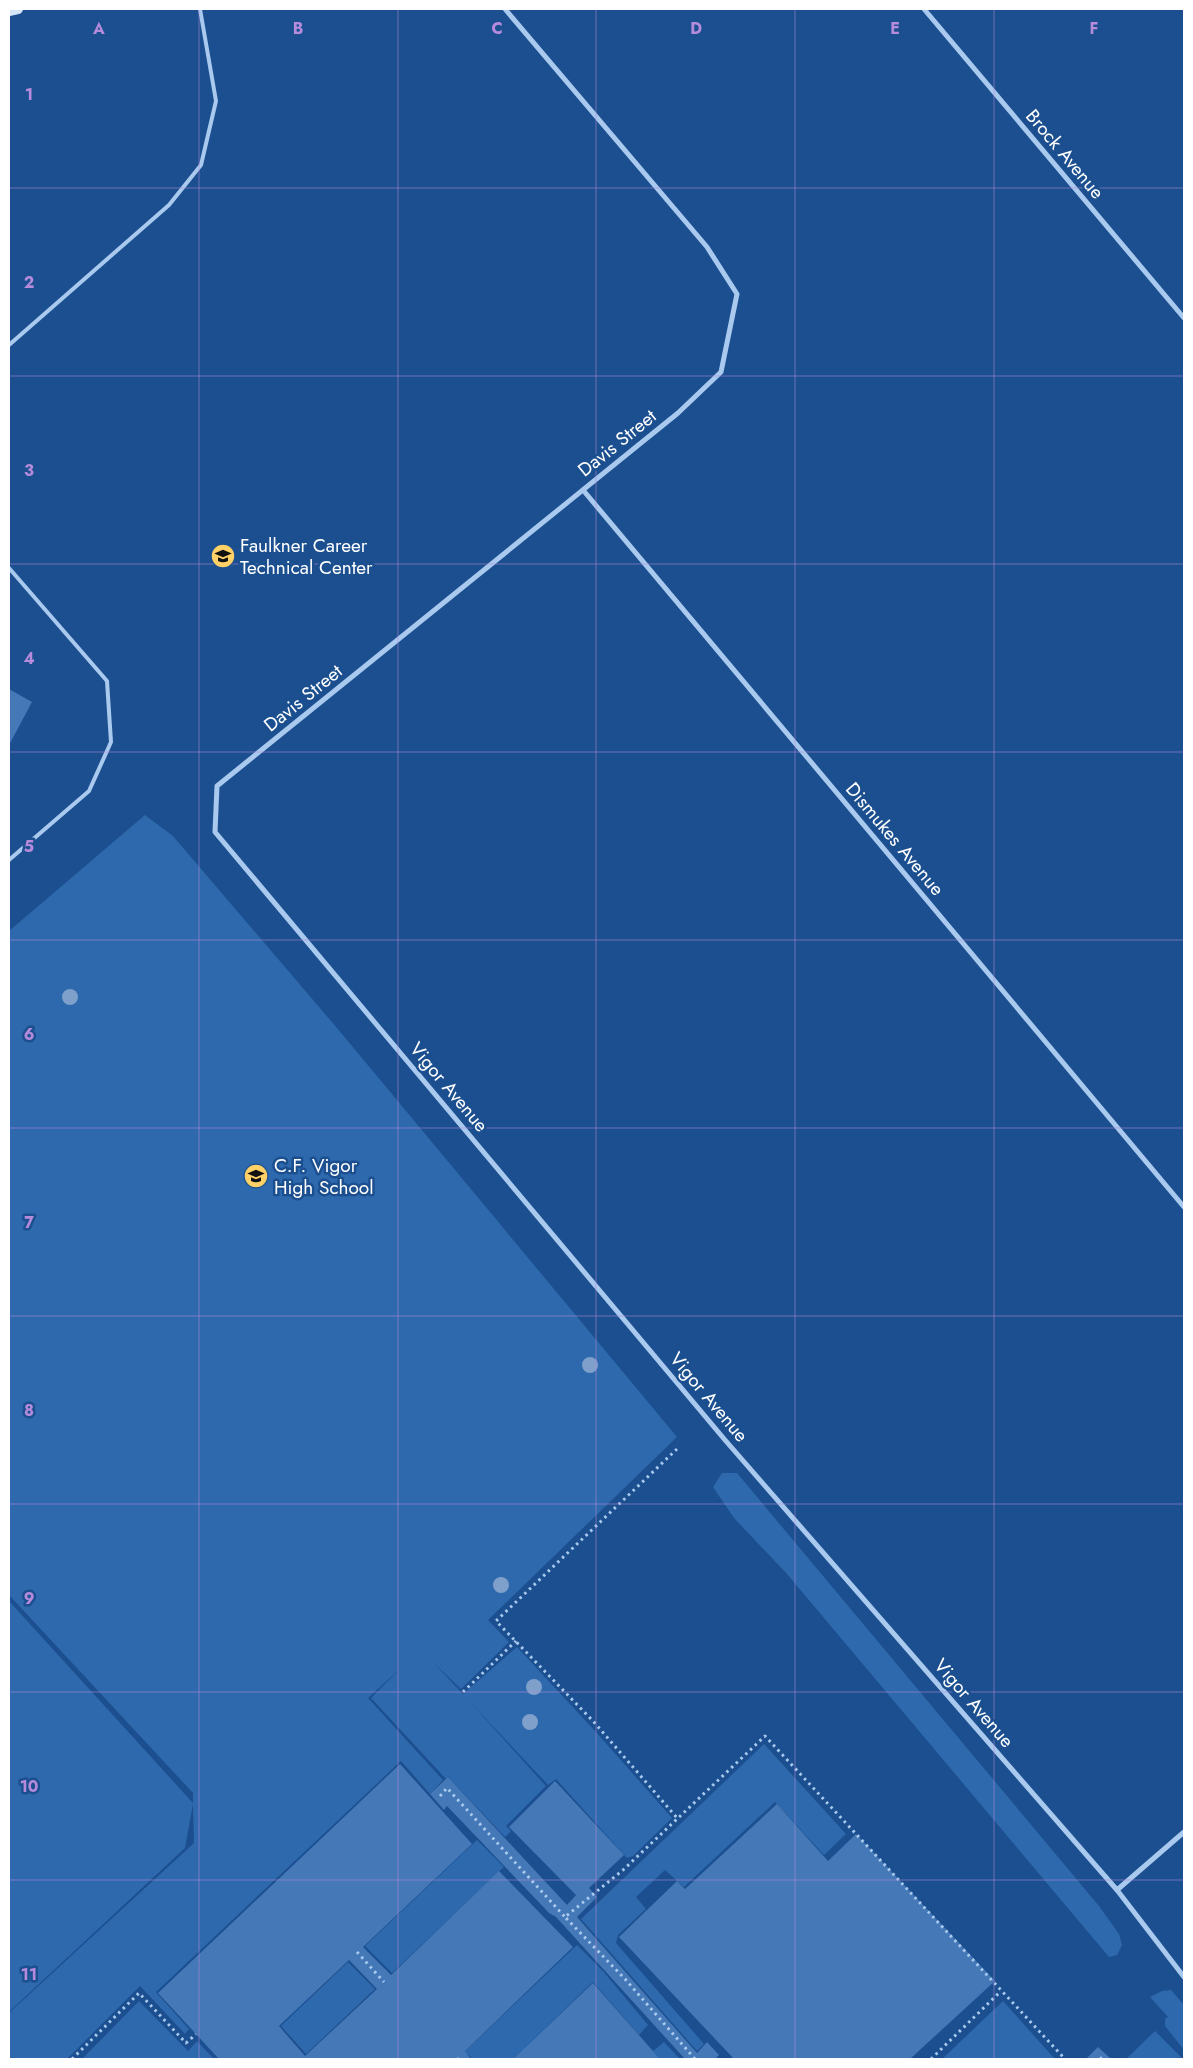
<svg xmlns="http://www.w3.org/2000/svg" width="1193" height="2068" viewBox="0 0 1193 2068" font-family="Jost,sans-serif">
<rect width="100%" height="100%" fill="#1b4f8f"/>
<!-- green -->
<g fill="#2e69ad">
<path d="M145 815 173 836 337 1028 677 1437 488 1620 509 1642 461 1689 434 1663 463 1694 517 1647 596 1732 672 1818 633 1856 627 1858 556 1779 548 1785 471 1703 546 1786 506 1826 511 1831 505 1837 448 1777 446 1779 371 1698 401 1668 368 1698 443 1780 430 1794 401 1761 156 1992 189 2029 185 2034 140 1986 67 2059H9V2013L194 1843 193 1804 185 1848 9 2012V1601L193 1803V1793L9 1595V931Z"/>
<path d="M722 1473H737L1099 1906 1119 1934 1122 1945 1117 1955 1109 1957 787 1574 734 1518 713 1487Z"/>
<path d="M764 1744 846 1834 824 1855 775 1802 684 1887 665 1870 636 1897 646 1909 618 1935 616 1943 704 2044 697 2051 581 1919Z"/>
<path d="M477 1840 504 1867 392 1973 365 1946Z"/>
<path d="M577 1945 603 1971 648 2025 639 2035 593 1982 513 2059H472L465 2051Z"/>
<path d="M348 1962 375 1989 306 2054 281 2026Z"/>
<path d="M1171 1990 1184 2005V2050L1165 2026V2019L1168 2017 1150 1997 1162 1991Z"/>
<path d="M139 2001 188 2051 197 2041 214 2059H82Z"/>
<path d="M1003 2001 1055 2059H942Z"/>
<path d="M1155 2031 1183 2059H1126Z"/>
<path d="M664 2042 680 2059H660L653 2051Z"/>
</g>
<!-- building -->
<g fill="#4478b7" fill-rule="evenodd">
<path d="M9 689 32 702 9 745Z"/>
<path d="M400 1764 472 1844 363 1947 391 1975 499 1871 573 1947 465 2051 471 2059H219L158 1993ZM349 1960 377 1989 305 2056 279 2026Z"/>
<path d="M448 1777 567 1905 576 1895 509 1827 555 1781 624 1855 589 1888 597 1897 577 1917 697 2053 707 2042 719 2055 715 2059H685L556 1917 549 1913 447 1806 444 1810 430 1794Z"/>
<path d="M777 1804 828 1861 856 1834 995 1981 910 2059H734L619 1937 677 1881 685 1889Z"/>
<path d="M593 1983 660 2059H513Z"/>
<path d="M1098 2047 1111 2059H1086Z"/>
</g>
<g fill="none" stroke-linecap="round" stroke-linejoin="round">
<!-- path -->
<g stroke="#a9c9ee" stroke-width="3" stroke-dasharray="2.5 4" stroke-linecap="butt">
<path d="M677 1449 496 1621 593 1721 678 1819"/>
<path d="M463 1692 516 1641"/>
<path d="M440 1796 447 1788 565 1917"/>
<path d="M357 1952 384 1982"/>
<path d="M457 2058 458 2059"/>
<path d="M72 2059 139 1993 186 2043 196 2034"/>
<path d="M695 2059 625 1979 565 1917 623 1870 765 1736 1065 2059"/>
<path d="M931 2059 1000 1992"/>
<path d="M1100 2059 1103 2057"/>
</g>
<!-- lane -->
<g stroke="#a9c9ee" stroke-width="4">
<path d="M9 345 169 205 201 165 216 101 200 9"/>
<path d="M9 568 107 681 111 742 89 791 9 860"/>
</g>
<!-- street -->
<g stroke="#a9c9ee" stroke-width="5">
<path d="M505 9 707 247 737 294 721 372 678 413 217 786 215 832 725 1440 1117 1890 1184 1977"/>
<path d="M924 9 1184 318"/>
<path d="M583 490 1184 1207"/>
<path d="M1117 1890 1184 1832"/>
</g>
<!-- secondary -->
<path stroke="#d6e6fa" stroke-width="10" d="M9 11 18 9"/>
</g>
<!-- trees -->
<g fill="#7ea0ca">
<circle cx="70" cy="997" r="8"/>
<circle cx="590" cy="1365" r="8"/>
<circle cx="501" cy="1585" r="8"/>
<circle cx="534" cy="1687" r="8"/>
<circle cx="530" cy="1722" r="8"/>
</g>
<!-- grid -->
<path fill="none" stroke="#b68bdc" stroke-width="1" stroke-opacity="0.55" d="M199 9V2059M398 9V2059M596 9V2059M795 9V2059M994 9V2059M9 188H1184M9 376H1184M9 564H1184M9 752H1184M9 940H1184M9 1128H1184M9 1316H1184M9 1504H1184M9 1692H1184M9 1880H1184"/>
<!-- icons -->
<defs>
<g id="school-disc" transform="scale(1.25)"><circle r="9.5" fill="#ffd166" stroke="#1b4f8f"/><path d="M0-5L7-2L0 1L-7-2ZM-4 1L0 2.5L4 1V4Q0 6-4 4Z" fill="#111"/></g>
</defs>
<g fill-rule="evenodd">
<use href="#school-disc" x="223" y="556"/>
<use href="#school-disc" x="256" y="1176"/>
</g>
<g text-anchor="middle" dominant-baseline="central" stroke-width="5" stroke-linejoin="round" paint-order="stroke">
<!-- street labels -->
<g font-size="19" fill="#fff" stroke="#1b4f8f">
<text transform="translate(1065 154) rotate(50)">Brock Avenue</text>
<text transform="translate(617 443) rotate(-39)">Davis Street</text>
<text transform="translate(303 698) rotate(-39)">Davis Street</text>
<text transform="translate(895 839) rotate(50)">Dismukes Avenue</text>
<text transform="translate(449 1087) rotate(50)">Vigor Avenue</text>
<text transform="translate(709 1397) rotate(50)">Vigor Avenue</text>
<text transform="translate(974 1703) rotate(49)">Vigor Avenue</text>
</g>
<!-- poi labels -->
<g font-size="19" fill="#fff" stroke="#1b4f8f" text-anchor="start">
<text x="240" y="545">Faulkner Career<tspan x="240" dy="22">Technical Center</tspan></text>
<text x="274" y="1165">C.F. Vigor<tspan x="274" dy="22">High School</tspan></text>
</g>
</g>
<g font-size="16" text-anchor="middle" font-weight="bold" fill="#b68bdc" stroke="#1b4f8f" stroke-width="5" stroke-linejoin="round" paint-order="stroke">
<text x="99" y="34">A</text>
<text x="298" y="34">B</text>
<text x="497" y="34">C</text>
<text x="696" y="34">D</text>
<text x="895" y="34">E</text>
<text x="1094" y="34">F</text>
<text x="29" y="100">1</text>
<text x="29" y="288">2</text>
<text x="29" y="476">3</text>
<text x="29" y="664">4</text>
<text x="29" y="852">5</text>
<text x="29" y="1040">6</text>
<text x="29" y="1228">7</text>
<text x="29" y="1416">8</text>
<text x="29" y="1604">9</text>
<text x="29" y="1792">10</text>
<text x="29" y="1980">11</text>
</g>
<!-- border -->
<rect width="1193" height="2068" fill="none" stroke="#ffffff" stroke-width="20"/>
</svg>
